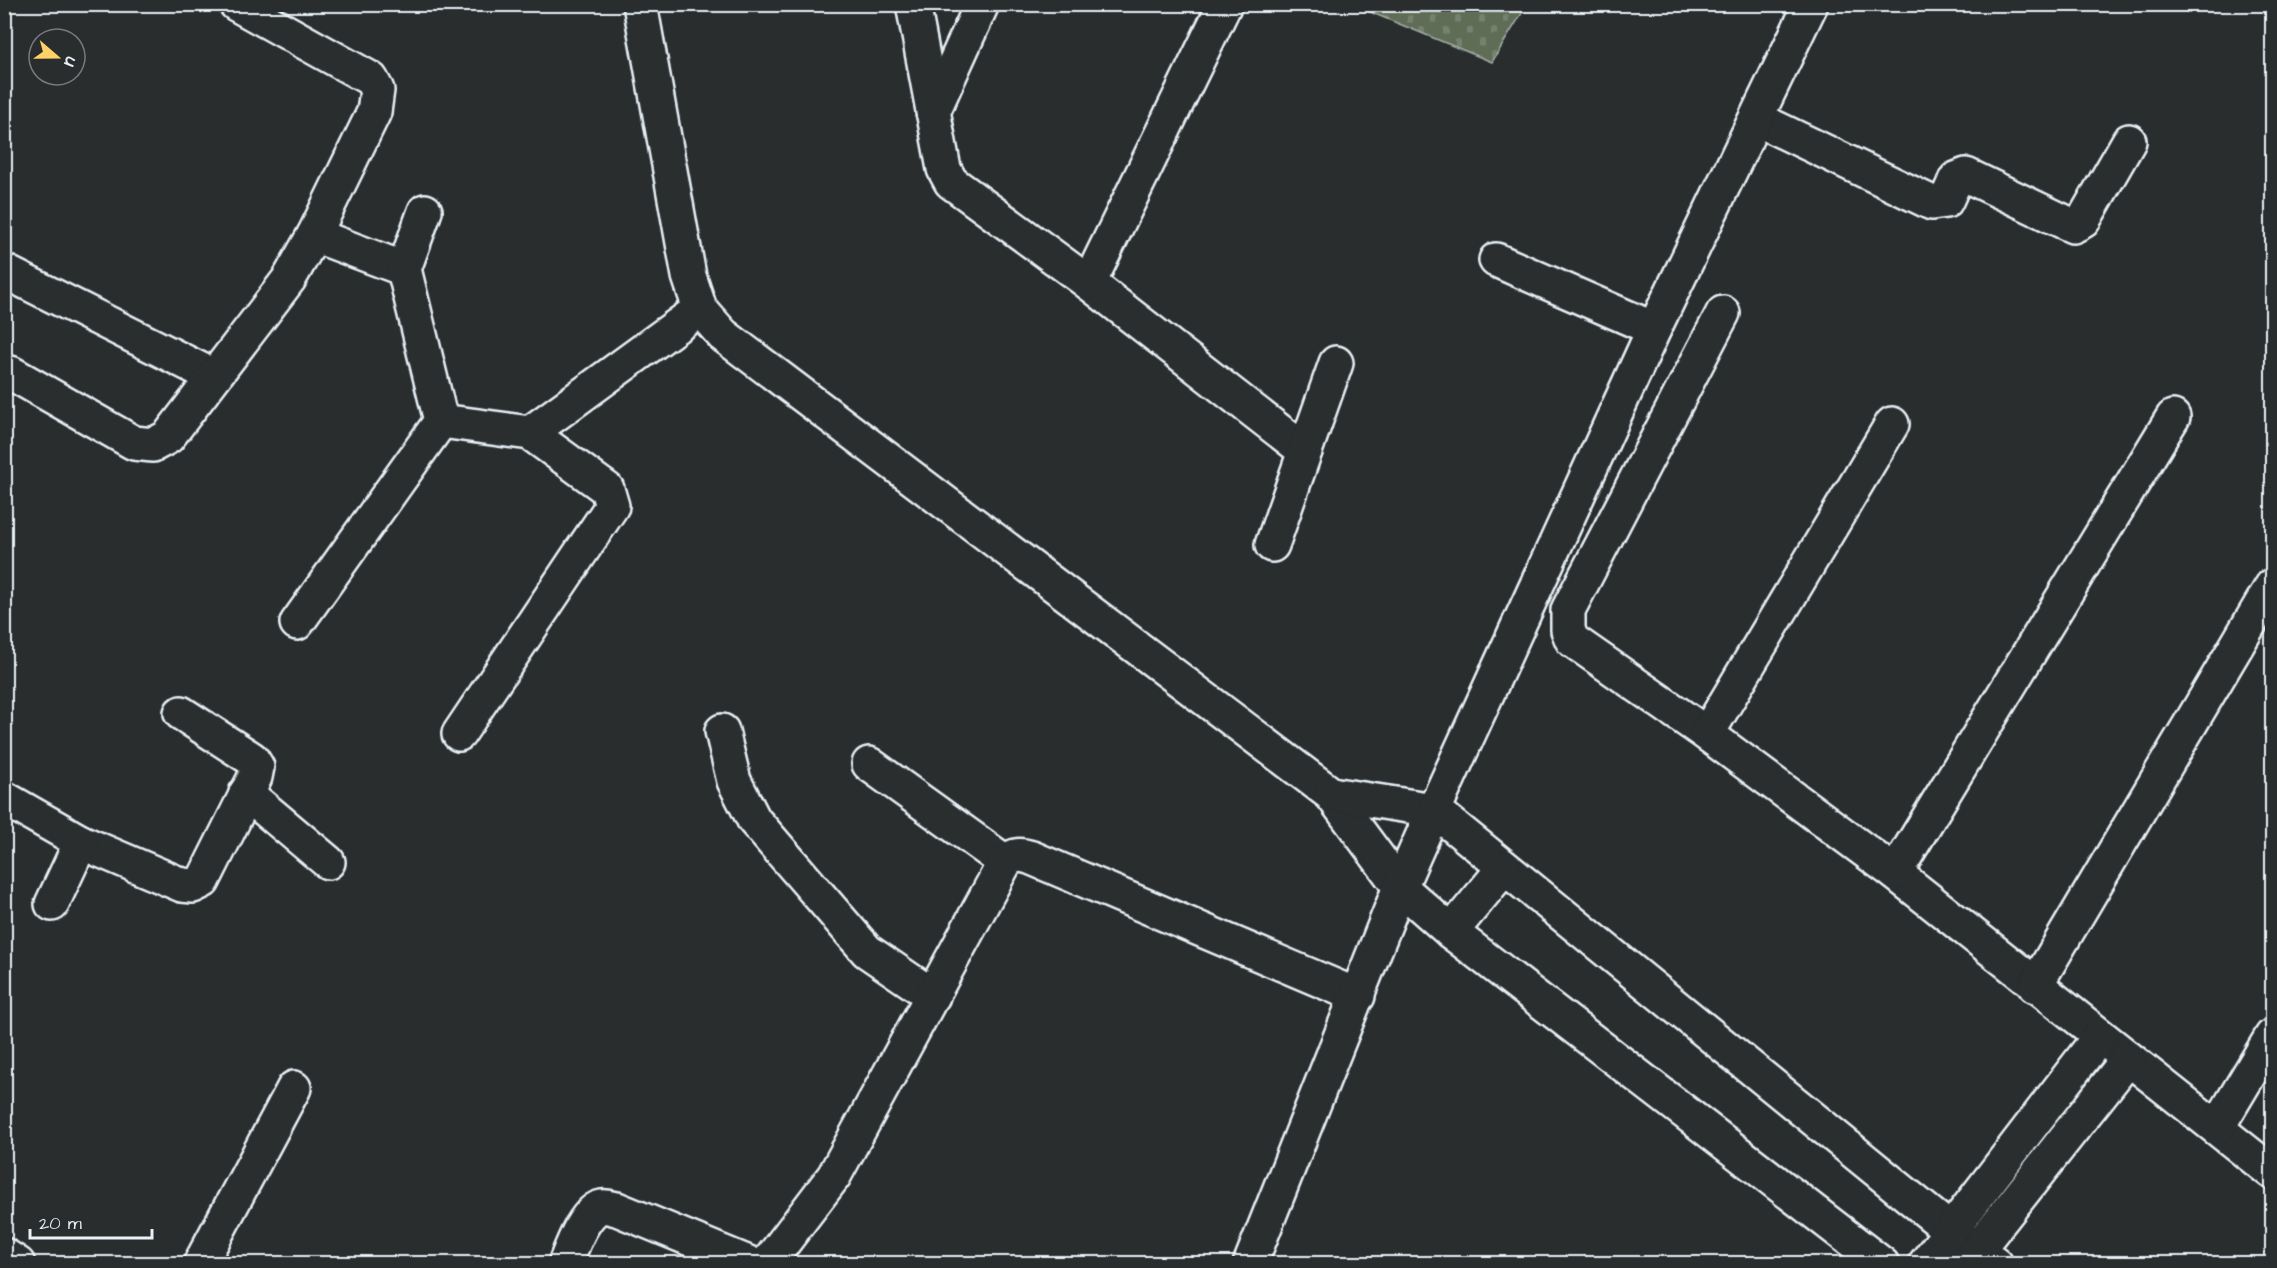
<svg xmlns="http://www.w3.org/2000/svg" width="2277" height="1268" viewBox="0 0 2277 1268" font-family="'Architects Daughter',sans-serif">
<defs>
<pattern id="cemetery-stones" width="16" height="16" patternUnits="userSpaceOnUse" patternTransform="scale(1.5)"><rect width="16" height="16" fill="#5e6d56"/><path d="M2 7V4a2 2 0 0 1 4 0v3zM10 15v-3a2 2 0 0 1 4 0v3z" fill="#75826f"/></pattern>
</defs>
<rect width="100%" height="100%" fill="#2a2d2e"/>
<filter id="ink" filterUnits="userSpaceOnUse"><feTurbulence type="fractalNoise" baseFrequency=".0167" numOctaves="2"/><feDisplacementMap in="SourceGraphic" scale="12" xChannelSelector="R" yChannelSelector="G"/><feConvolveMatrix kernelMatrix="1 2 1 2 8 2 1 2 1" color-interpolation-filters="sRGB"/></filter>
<g filter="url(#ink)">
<!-- cemetery -->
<path fill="url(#cemetery-stones)" stroke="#a3afa7" stroke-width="1.5" d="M1353 5H1527L1492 62Z"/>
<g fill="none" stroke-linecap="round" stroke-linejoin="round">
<!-- minor casing -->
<g stroke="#e8f1f8" stroke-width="38">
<g id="minor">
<path d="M236 4 371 79 377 90 374 112 314 235"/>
<path d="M640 4 689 276 700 309 723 335 1331 794 1400 887 1451 932 1882 1264"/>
<path d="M913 4 944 169 951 182 1089 283 1305 451"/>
<path d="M933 112 982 4"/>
<path d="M1757 119 1932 203 1946 201 1956 179 1966 175 2073 226 2083 221 2129 141"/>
<path d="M1496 260 1654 329"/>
<path d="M4 271 213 376"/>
<path d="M1089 283 1225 4"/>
<path d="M1723 313 1568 610V630L1572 640 1707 734 1895 873 2272 1172"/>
<path d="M11 373 134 443 153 445 168 437 289 279 314 235 404 269"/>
<path d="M441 421 530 433 607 489 612 506 459 734"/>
<path d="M530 433 700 309"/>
<path d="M1272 545 1336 363"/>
<path d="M297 623 441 421 404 269 425 211"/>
<path d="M722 731 734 781 754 820 867 951 933 996"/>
<path d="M1707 734 1892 424"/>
<path d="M869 764 1005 862"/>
<path d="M246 793 328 862"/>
<path d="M1331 794 1434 810 1950 1230 1996 1264"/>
<path d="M4 798 81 842 182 885 193 886 203 881 255 777 257 767 252 759 181 713"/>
<path d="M1895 873 2173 417"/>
<path d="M52 904 81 842"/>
<path d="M1451 932 1504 868"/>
<path d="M2035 986 2272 586"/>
<path d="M2217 1128 2272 1036"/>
<path d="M4 1255 18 1264"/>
<path d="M200 1264 294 1088"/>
<path d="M565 1264C571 1249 585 1209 602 1207 606 1206 612 1208 617 1209L751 1264"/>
<path d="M767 1264 834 1176 1005 862C1015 854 1020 854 1032 858L1358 996"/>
<path d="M1250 1264 1400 887 1434 810 1654 329 1811 4"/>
<path d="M1925 1264 2100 1036"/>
<path d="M1966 1264 2128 1059"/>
</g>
</g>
<!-- minor -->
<use href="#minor" stroke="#2a2d2e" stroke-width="33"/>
</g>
</g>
<!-- margin -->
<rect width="2277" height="1268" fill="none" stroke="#2a2d2e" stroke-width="24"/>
<rect x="12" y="12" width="2253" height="1244" fill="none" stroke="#e8f1f8" stroke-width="2" filter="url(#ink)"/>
<!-- north arrow -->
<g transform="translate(57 57) rotate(110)"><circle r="28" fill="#2a2d2e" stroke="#767b7f" stroke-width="1.5"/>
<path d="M0-4.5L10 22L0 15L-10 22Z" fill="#ffd166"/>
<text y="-9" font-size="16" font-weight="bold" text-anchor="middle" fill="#e8f1f8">U</text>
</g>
<!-- scale -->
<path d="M30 1229v9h122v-9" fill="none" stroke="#e8f1f8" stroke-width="3"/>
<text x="39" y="1229" font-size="18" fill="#e8f1f8" stroke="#2a2d2e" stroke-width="4.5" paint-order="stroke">20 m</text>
</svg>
